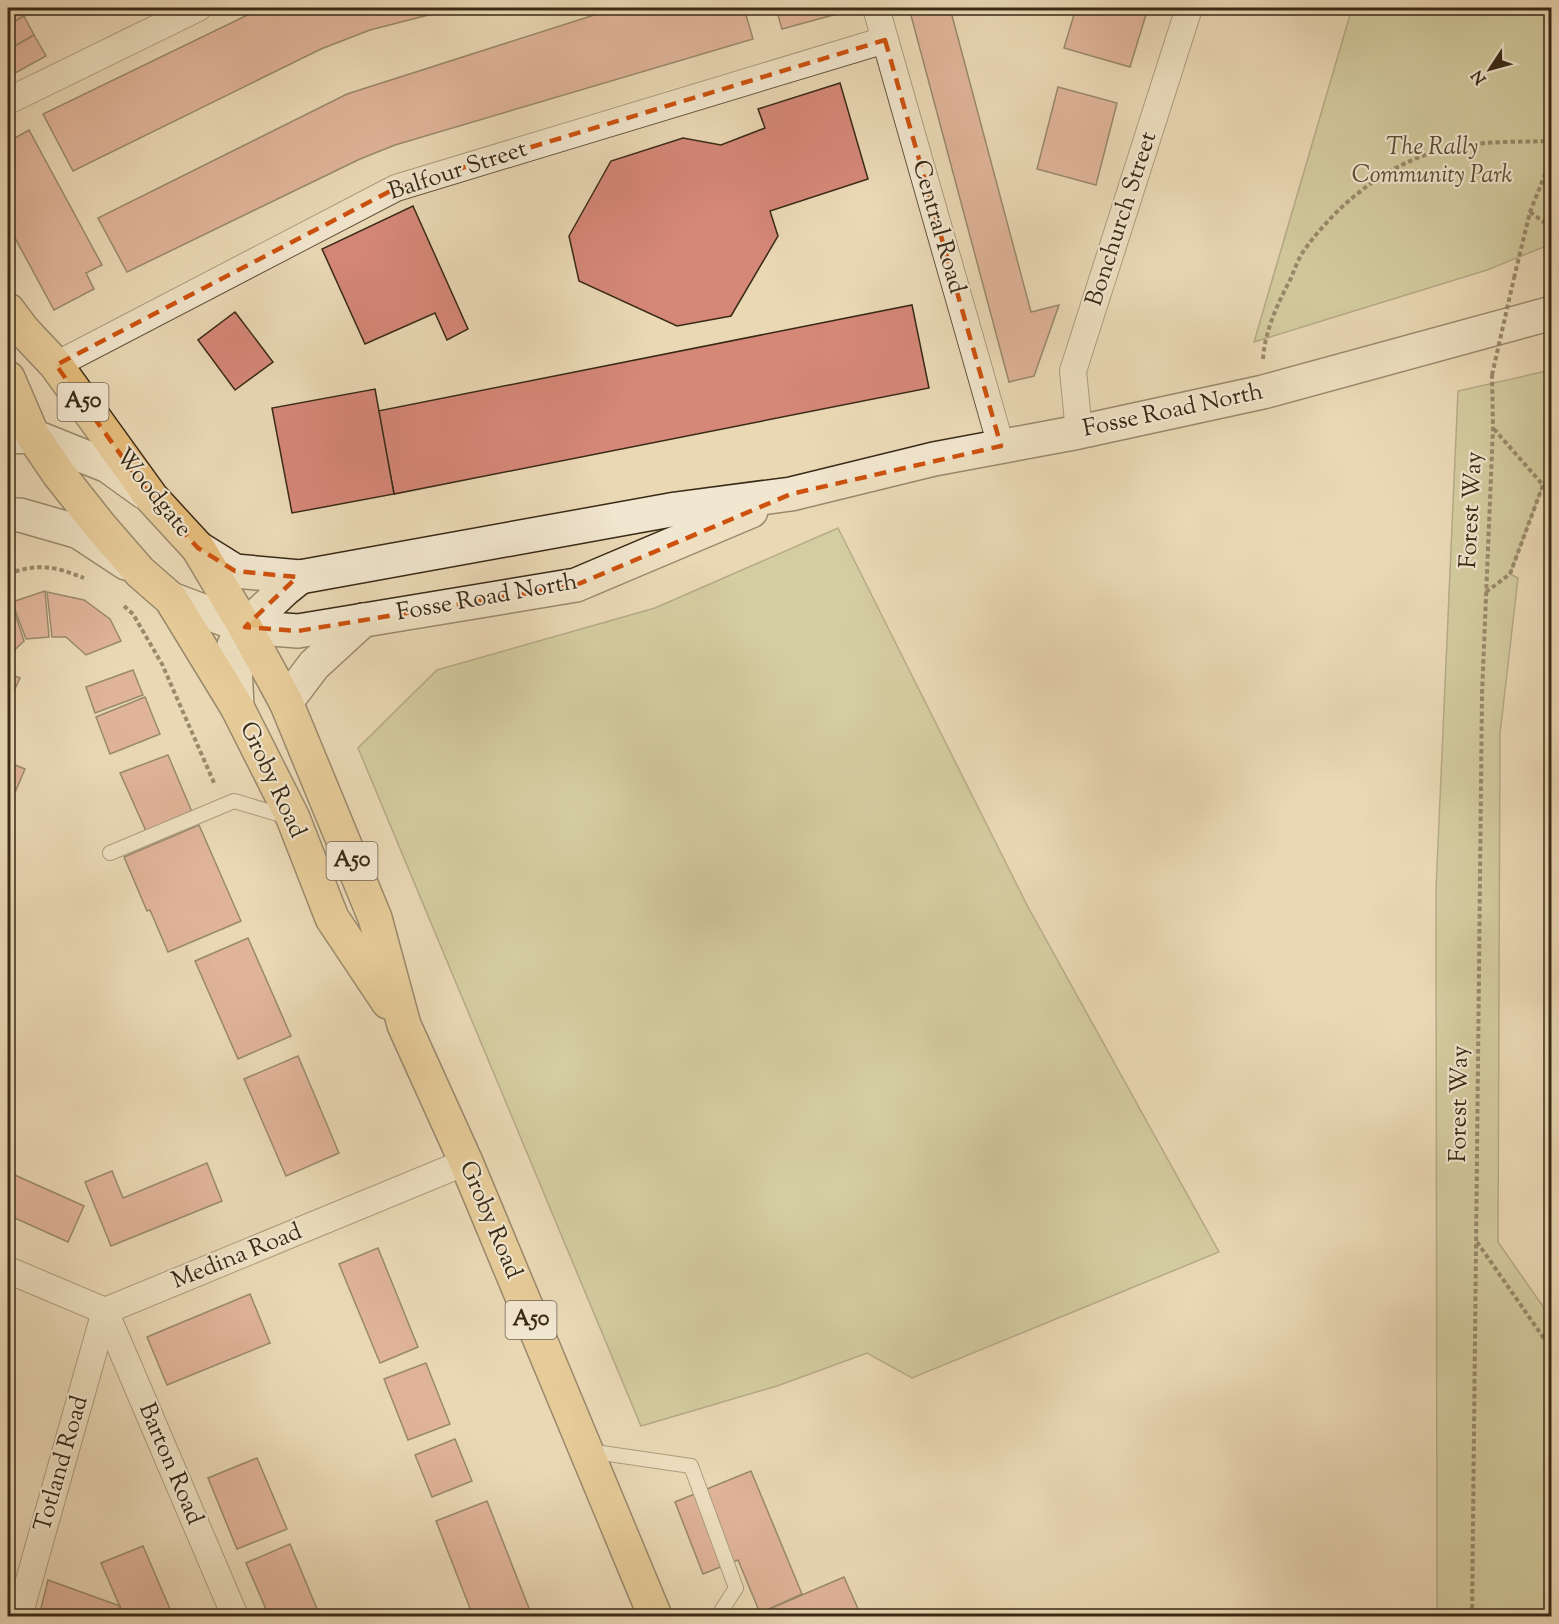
<svg xmlns="http://www.w3.org/2000/svg" width="1559" height="1624" viewBox="0 0 1559 1624" font-family="'Sorts Mill Goudy',serif">
<rect width="100%" height="100%" fill="#ead8b5"/>
<filter id="stains"><feTurbulence type="fractalNoise" baseFrequency=".00333" numOctaves="4"/><feColorMatrix values="0 0 0 0 .2 0 0 0 0 .09 0 0 0 0 .02 0 0 0 .5 -.17"/></filter>
<radialGradient id="worn" r=".72"><stop offset=".6" stop-color="#630" stop-opacity="0"/><stop offset="1" stop-color="#630" stop-opacity=".3"/></radialGradient>
<!-- green -->
<g fill="#babe8b" stroke="#7a7450" stroke-width="1.5">
<path d="M1352 8H1551V244L1487 270 1254 342Z"/>
<path d="M1551 370V485L1548 484 1543 485 1510 574 1518 578 1500 734 1498 1242 1551 1318V1616H1437L1436 889 1458 391Z"/>
<path d="M838 528 1028 907 1219 1252 912 1378 867 1353 777 1386 641 1426 358 748 437 670 655 608Z"/>
</g>
<!-- building -->
<g fill="#d58778" stroke="#392a16" stroke-width="1.5">
<path d="M8 8H19L24 16 8 25Z"/>
<path d="M262 8H456L370 30 321 49 73 171 43 114Z"/>
<path d="M616 8H744L753 39 395 145 360 159 127 272 98 218 347 94Z"/>
<path d="M776 8H835L837 14 782 29Z"/>
<path d="M909 8H950L1031 312 1059 305 1034 376 1009 382Z"/>
<path d="M1076 8H1148L1130 67 1064 48Z"/>
<path d="M24 16 34 35 8 50V25Z"/>
<path d="M34 35 46 56 8 77V50Z"/>
<path d="M840 83 868 179 770 211 778 236 731 316 677 326 579 281 569 236 611 161 683 138 721 145 765 128 758 109Z"/>
<path d="M1058 87 1117 103 1096 185 1037 169Z"/>
<path d="M10 129 15 138 29 130 102 265 86 273 94 289 54 310 8 225V131Z"/>
<path d="M413 206 468 329 447 340 435 313 365 344 322 249Z"/>
<path d="M912 305 929 388 394 494 378 411Z"/>
<path d="M235 312 273 362 235 390 198 340Z"/>
<path d="M375 389 394 494 292 513 272 408Z"/>
<path d="M45 591 49 637 26 639 12 602Z"/>
<path d="M47 592 84 600 110 619 121 641 86 655 66 637H52Z"/>
<path d="M11 601 24 641 8 656V603Z"/>
<path d="M133 670 143 695 95 713 86 687Z"/>
<path d="M8 673 20 678 8 704Z"/>
<path d="M145 697 160 734 110 754 96 717Z"/>
<path d="M168 755 192 812 146 831 120 773Z"/>
<path d="M8 762 25 769 8 809Z"/>
<path d="M199 825 241 921 168 952 150 910 147 911 124 857Z"/>
<path d="M248 938 291 1036 238 1059 195 961Z"/>
<path d="M298 1056 339 1153 286 1176 244 1079Z"/>
<path d="M207 1163 222 1201 111 1246 85 1182 112 1171 123 1198Z"/>
<path d="M8 1172 84 1206 68 1242 8 1215Z"/>
<path d="M378 1248 418 1347 380 1363 339 1264Z"/>
<path d="M250 1294 270 1343 167 1385 147 1337Z"/>
<path d="M426 1363 450 1424 408 1440 384 1379Z"/>
<path d="M455 1439 472 1481 432 1497 415 1455Z"/>
<path d="M257 1458 287 1529 237 1549 208 1478Z"/>
<path d="M751 1471 802 1594 760 1613 738 1560 703 1574 675 1502Z"/>
<path d="M487 1501 532 1616H473L436 1521Z"/>
<path d="M290 1544 320 1616H269L246 1563Z"/>
<path d="M143 1546 173 1616H124L101 1563Z"/>
<path d="M844 1577 859 1611 846 1616H762L760 1613Z"/>
<path d="M48 1580 120 1606 117 1616H39Z"/>
</g>
<g fill="none" stroke-linecap="round" stroke-linejoin="round">
<!-- lane casing -->
<g stroke="#65563e" stroke-width="16">
<g id="lane">
<path d="M110 853 234 801 288 817"/>
<path d="M588 1451 691 1466 736 1588 718 1616"/>
</g>
</g>
<!-- street casing -->
<g stroke="#65563e" stroke-width="28">
<g id="street">
<path d="M876 8 1001 446"/>
<path d="M8 101 198 8"/>
<path d="M56 365 396 188 885 40"/>
<path d="M1079 432 1073 371 1189 8"/>
<path d="M8 1270 105 1311 466 1162"/>
<path d="M105 1311 235 1616"/>
<path d="M19 1616 105 1311"/>
</g>
</g>
<!-- secondary casing -->
<g stroke="#392a16" stroke-width="36">
<g id="secondary">
<path d="M8 437 33 436 108 466 144 492"/>
<path d="M8 515H20L79 532 126 563"/>
<path d="M198 548 235 571 300 577 676 509 791 494 934 459 1079 432 1263 392 1552 313"/>
<path d="M171 599 245 627 298 631 576 585 751 511"/>
<path d="M286 702 314 665 363 620"/>
<path d="M237 707 234 645 245 627 284 590 300 577"/>
</g>
</g>
<!-- primary casing -->
<g stroke="#392a16" stroke-width="36">
<g id="primary">
<path d="M8 310 23 330 56 365 152 498 198 548 245 627 286 702 375 918 404 1025 466 1162 655 1616"/>
<path d="M8 378 33 436 58 473 100 526 140 572 171 599 237 707 293 818 332 918 388 1002"/>
</g>
</g>
<!-- path -->
<g stroke="#392a16" stroke-width="4" stroke-dasharray="4.5 3" stroke-linecap="butt">
<path d="M1530 212 1552 228"/>
<path d="M1514 278 1530 212 1552 157"/>
<path d="M1263 359C1265 330 1278 303 1291 278 1295 268 1299 257 1305 249 1342 198 1397 156 1460 146 1490 141 1522 142 1552 141"/>
<path d="M1494 429 1543 485"/>
<path d="M8 574C38 563 54 566 84 578"/>
<path d="M1486 592 1510 574 1543 485 1548 484 1552 485"/>
<path d="M124 606 133 614 162 664 215 785"/>
<path d="M1477 1242 1552 1350"/>
<path d="M1472 1616 1482 694 1493 428 1492 375"/>
</g>
<!-- lane -->
<use href="#lane" stroke="#f1e6cf" stroke-width="14"/>
<!-- street -->
<use href="#street" stroke="#f1e6cf" stroke-width="26"/>
<!-- secondary -->
<use href="#secondary" stroke="#f1e6cf" stroke-width="33"/>
<!-- primary -->
<use href="#primary" stroke="#e5bc7a" stroke-width="33"/>
<!-- path-bridge -->
<path stroke="#392a16" stroke-width="4" stroke-dasharray="4.5 3" stroke-linecap="butt" d="M1492 375 1514 278"/>
</g>
<!-- marked area -->
<path d="M0 0H1559V1624H0ZM885 40 1001 446 791 494 576 585 298 631 245 627 297 577 235 571 198 548 152 498 56 365 396 188Z" fill="#ead8b5" fill-opacity=".55" fill-rule="evenodd"/>
<path fill="none" stroke="#ce520e" stroke-width="4.5" stroke-dasharray="12 8" stroke-linejoin="round" d="M885 40 1001 446 791 494 576 585 298 631 245 627 297 577 235 571 198 548 152 498 56 365 396 188Z"/>
<g text-anchor="middle" dominant-baseline="central" stroke-width="4.5" stroke-linejoin="round" paint-order="stroke">
<!-- shield labels -->
<g fill="#f1e6cf" stroke="#70624e" stroke-width="1.5">
<rect x="57.5" y="383" width="51" height="38" rx="4.5"/>
<rect x="326.5" y="842" width="51" height="38" rx="4.5"/>
<rect x="505.5" y="1301" width="51" height="38" rx="4.5"/>
</g>
<g font-size="22" font-weight="bold" fill="#392a16">
<text x="83" y="402">A50</text>
<text x="352" y="861">A50</text>
<text x="531" y="1320">A50</text>
</g>
<!-- park labels -->
<g font-size="24" font-style="italic" fill="#594f33" stroke="#f1e6cf">
<text x="1432" y="148">The Rally<tspan x="1432" dy="28">Community Park</tspan></text>
</g>
<!-- street labels -->
<g font-size="24" fill="#392a16" stroke="#f1e6cf">
<text transform="translate(458 171) rotate(-18)">Balfour Street</text>
<text transform="translate(1122 219) rotate(-72)">Bonchurch Street</text>
<text transform="translate(938 227) rotate(74)">Central Road</text>
<text transform="translate(1173 411) rotate(-12)">Fosse Road North</text>
<text transform="translate(153 493) rotate(51)">Woodgate</text>
<text transform="translate(1472 510) rotate(-87)">Forest Way</text>
<text transform="translate(487 598) rotate(-10)">Fosse Road North</text>
<text transform="translate(272 780) rotate(65)">Groby Road</text>
<text transform="translate(1460 1104) rotate(-89)">Forest Way</text>
<text transform="translate(490 1220) rotate(67)">Groby Road</text>
<text transform="translate(237 1257) rotate(-22)">Medina Road</text>
<text transform="translate(62 1464) rotate(-74)">Totland Road</text>
<text transform="translate(170 1464) rotate(67)">Barton Road</text>
</g>
</g>
<!-- margin -->
<rect width="1559" height="1624" fill="none" stroke="#ead8b5" stroke-width="30"/>
<rect x="9" y="9" width="1541" height="1606" fill="none" stroke="#392a16" stroke-width="3"/>
<rect x="15" y="15" width="1529" height="1594" fill="none" stroke="#392a16" stroke-width="1.5"/>
<!-- north arrow -->
<g transform="translate(1490 69) rotate(234)" stroke="#f1e6cf" stroke-width="4.5" paint-order="stroke">
<path d="M0-4.5L10 22L0 15L-10 22Z" fill="#392a16"/>
<text y="-9" font-size="16" font-weight="bold" text-anchor="middle" fill="#392a16">N</text>
</g>
<rect width="100%" height="100%" filter="url(#stains)"/>
<rect width="100%" height="100%" fill="url(#worn)"/>
</svg>
